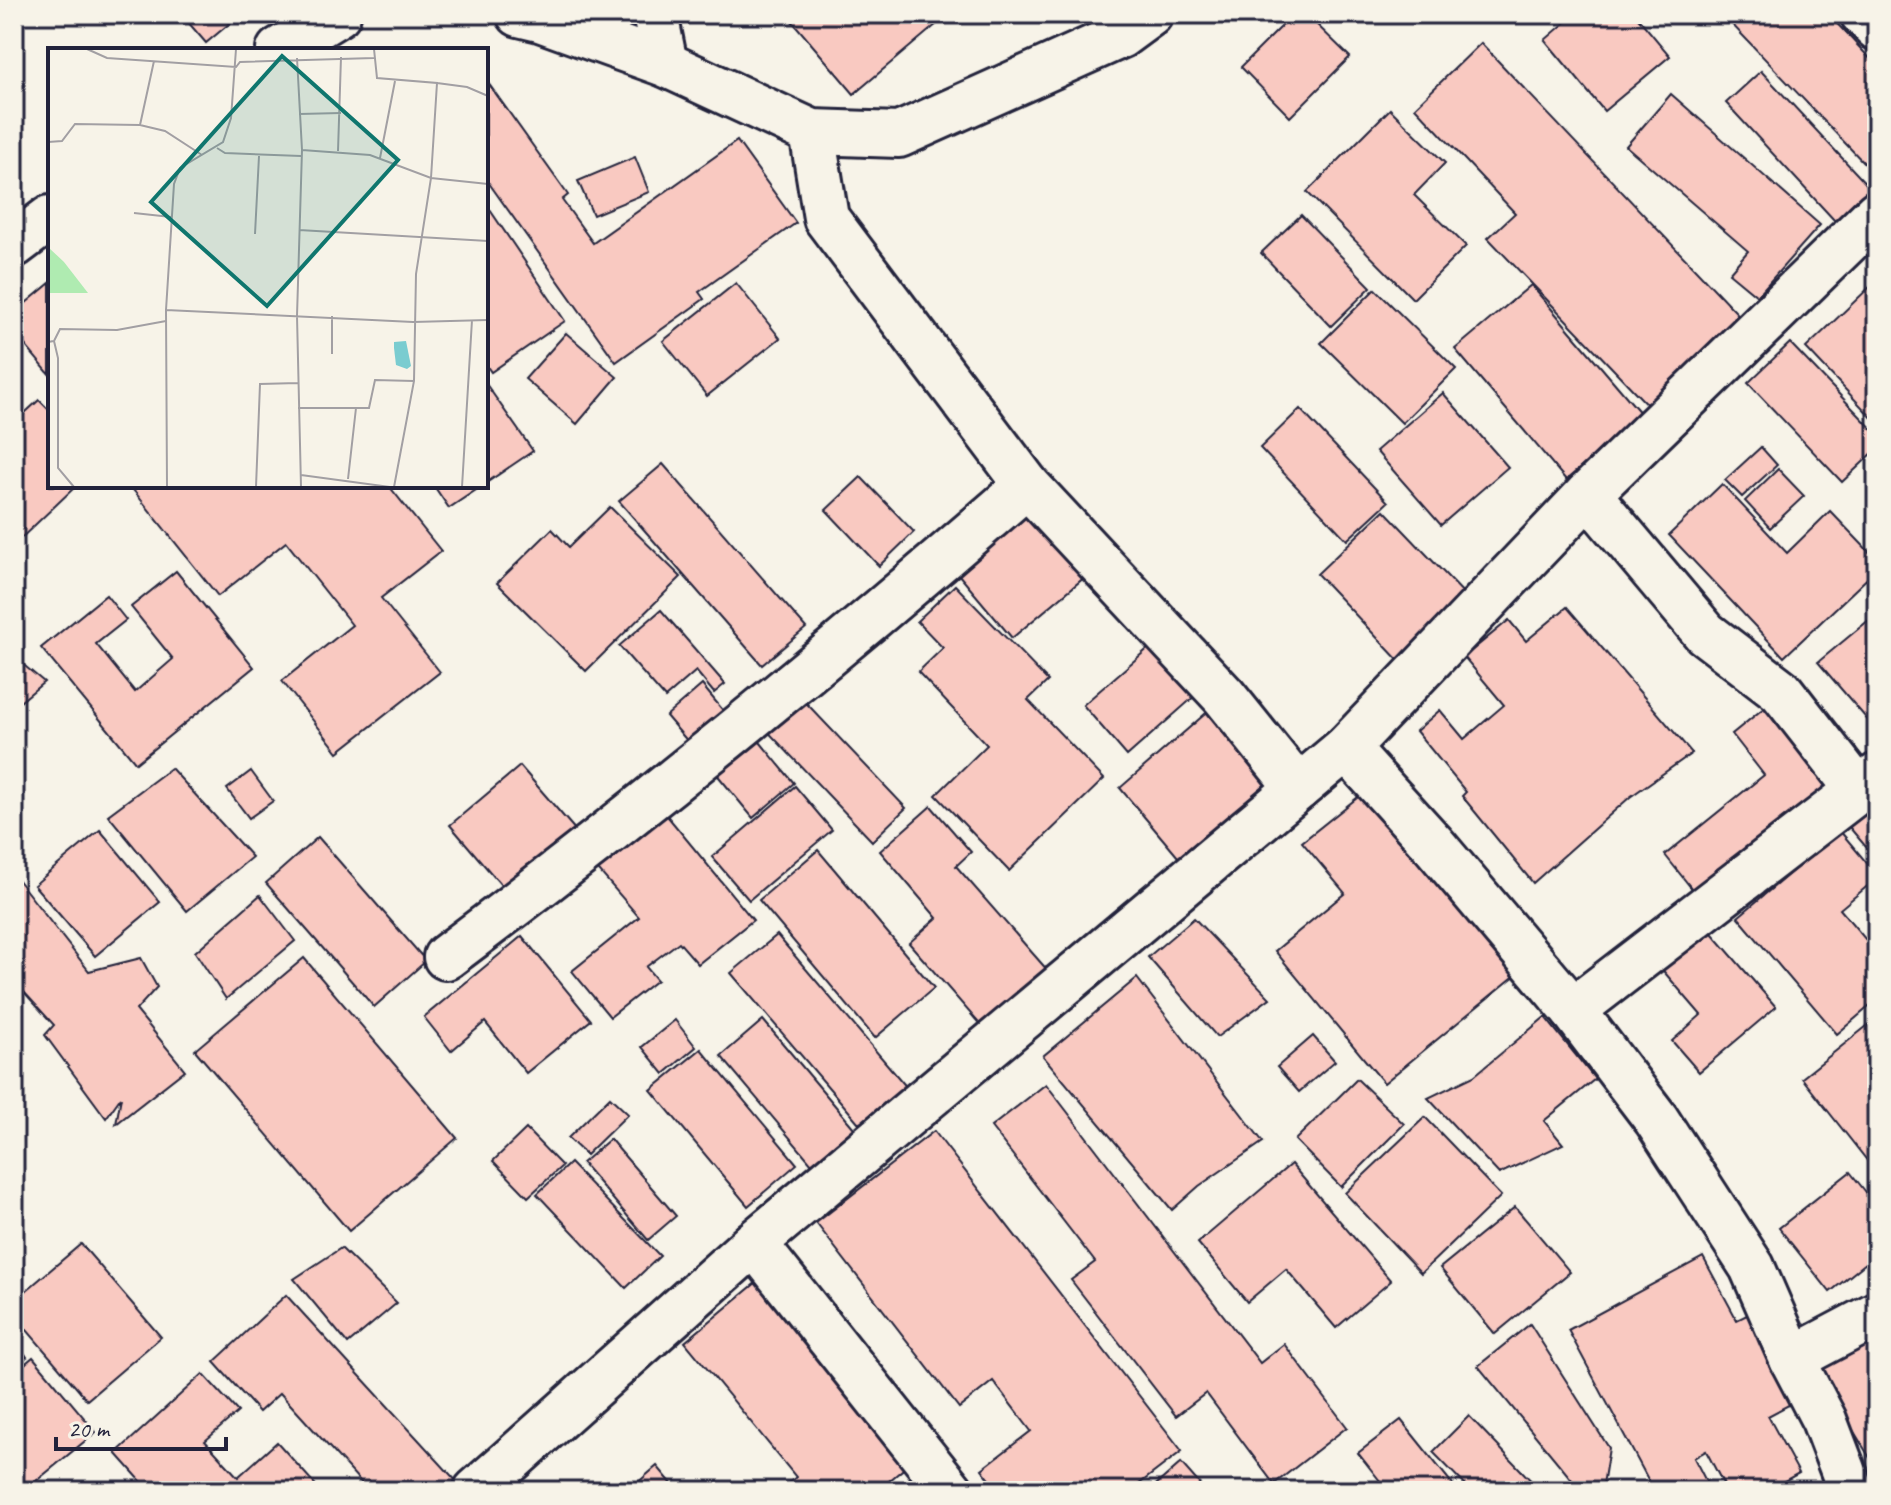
<svg xmlns="http://www.w3.org/2000/svg" width="1891" height="1505" viewBox="0 0 1891 1505" font-family="Caveat,sans-serif">
<rect width="100%" height="100%" fill="#f7f3e8"/>
<filter id="ink" filterUnits="userSpaceOnUse"><feTurbulence type="fractalNoise" baseFrequency=".0125" numOctaves="2"/><feDisplacementMap in="SourceGraphic" scale="16" xChannelSelector="R" yChannelSelector="G"/><feConvolveMatrix kernelMatrix="1 2 1 2 8 2 1 2 1" color-interpolation-filters="sRGB"/></filter>
<g filter="url(#ink)">
<!-- building -->
<g fill="#f9c9c1" stroke="#22223b" stroke-width="2">
<path d="M181 14H241L206 43Z"/>
<path d="M786 14H928L937 24 854 94Z"/>
<path d="M1294 14H1306L1350 57 1290 117 1241 67Z"/>
<path d="M1571 14H1635L1670 56 1604 111 1545 40 1573 16Z"/>
<path d="M1732 14H1828L1877 66V157L1867 166 1727 19Z"/>
<path d="M1481 43 1751 328 1658 416 1488 238 1515 213 1415 107Z"/>
<path d="M1761 71 1870 188 1835 221 1726 103Z"/>
<path d="M486 80 568 195 562 200 593 243 737 141 796 223 699 292 704 299 616 362 486 179Z"/>
<path d="M1671 94 1820 225 1757 296 1729 273 1748 251 1626 146Z"/>
<path d="M1390 109 1445 163 1414 195 1466 246 1413 299 1307 192Z"/>
<path d="M635 157 649 192 593 215 578 181Z"/>
<path d="M486 204 565 321 491 372 486 365Z"/>
<path d="M1301 215 1371 287 1331 326 1261 253Z"/>
<path d="M1877 280V423L1806 348Z"/>
<path d="M50 283V375L14 332V313Z"/>
<path d="M736 283 780 338 707 396 663 341Z"/>
<path d="M1531 285 1642 415 1566 480 1455 349Z"/>
<path d="M1375 289 1456 369 1402 423 1321 343Z"/>
<path d="M566 333 617 377 577 424 525 379Z"/>
<path d="M1790 343 1877 434V449L1842 482 1748 383Z"/>
<path d="M486 384 533 451 486 483Z"/>
<path d="M1443 393 1508 467 1441 525 1376 451Z"/>
<path d="M39 400 50 411V486H76L16 543 14 423Z"/>
<path d="M1300 409 1388 502 1347 540 1260 448Z"/>
<path d="M1761 447 1777 465 1742 497 1725 480Z"/>
<path d="M663 464 806 628 762 665 619 501Z"/>
<path d="M1778 469 1804 496 1770 528 1745 501Z"/>
<path d="M861 477 914 532 879 566 826 510Z"/>
<path d="M1722 484 1787 553 1830 511 1877 560V569L1784 657 1669 535Z"/>
<path d="M130 486H389L441 551 381 598 440 672 338 752 282 681 352 625 286 542 218 596Z"/>
<path d="M434 486H482L449 508Z"/>
<path d="M1032 487 1098 566 1012 638 953 568Z"/>
<path d="M610 507 681 577 586 671 497 583 552 529 569 547Z"/>
<path d="M1384 510 1468 598 1400 662 1317 574Z"/>
<path d="M176 571 254 667 136 763 41 648 106 595 126 620 96 644 135 692 173 659 131 607Z"/>
<path d="M955 585 1048 681 1028 700 1104 779 1009 871 936 795 987 745 918 672 943 648 917 621Z"/>
<path d="M1567 607 1692 753 1630 797 1533 883 1462 796 1466 792 1416 731 1440 710 1464 739 1504 705 1464 657 1509 620 1526 641Z"/>
<path d="M661 610 725 684 714 693 696 671 665 698 619 646Z"/>
<path d="M1869 620 1877 630V731L1818 662Z"/>
<path d="M1151 646 1195 696 1127 756 1083 705Z"/>
<path d="M14 657 44 682 14 707Z"/>
<path d="M702 685 736 726 701 757 666 716Z"/>
<path d="M791 687 906 808 872 841 757 720Z"/>
<path d="M1775 699 1847 788 1704 904 1665 855 1764 775 1732 734Z"/>
<path d="M1220 701 1285 775 1183 863 1120 788Z"/>
<path d="M746 725 794 783 753 818 705 760Z"/>
<path d="M520 766 583 839 513 899 450 825Z"/>
<path d="M171 768 252 857 187 911 108 815Z"/>
<path d="M251 771 273 801 249 818 227 789Z"/>
<path d="M1877 783V860L1839 815Z"/>
<path d="M795 786 832 830 749 900 712 857Z"/>
<path d="M1367 790 1517 974 1384 1083 1275 951 1345 893 1302 842Z"/>
<path d="M931 806 971 852 956 866 1049 972 984 1029 909 943 937 918 880 851Z"/>
<path d="M664 812 753 920 698 964 679 942 646 967 657 980 610 1017 572 971 639 917 593 864Z"/>
<path d="M100 830 160 902 95 956 34 885Z"/>
<path d="M1840 831 1877 875V878L1840 909 1877 953V1000L1837 1034 1738 917Z"/>
<path d="M318 837 426 961 374 1007 266 883Z"/>
<path d="M818 850 934 988 875 1038 759 900Z"/>
<path d="M17 879 89 971 141 958 157 987 136 1010 185 1070 116 1124 121 1097 106 1118 45 1035 54 1025 14 981V881Z"/>
<path d="M260 895 295 941 226 999 195 952Z"/>
<path d="M1194 918 1270 998 1217 1037 1148 957Z"/>
<path d="M1700 919 1776 1007 1699 1072 1672 1041 1701 1015 1653 959Z"/>
<path d="M777 935 909 1090 864 1129 731 973Z"/>
<path d="M522 936 591 1020 526 1073 485 1022 451 1051 424 1017Z"/>
<path d="M304 958 457 1138 349 1231 195 1050Z"/>
<path d="M1137 978 1263 1142 1199 1186 1172 1210 1043 1056Z"/>
<path d="M1545 1017 1595 1079 1544 1121 1563 1144 1499 1174 1428 1098 1474 1076Z"/>
<path d="M1877 1018V1173L1802 1078Z"/>
<path d="M675 1020 696 1047 664 1074 642 1047Z"/>
<path d="M763 1020 859 1134 817 1170 721 1056Z"/>
<path d="M1313 1036 1335 1061 1299 1092 1277 1067Z"/>
<path d="M701 1049 797 1164 748 1206 651 1090Z"/>
<path d="M1357 1079 1404 1124 1341 1187 1295 1140Z"/>
<path d="M1046 1084 1260 1363 1284 1344 1347 1427 1274 1484 1206 1393 1176 1416 1071 1280 1095 1262 991 1127Z"/>
<path d="M610 1097 628 1114 586 1155 568 1138Z"/>
<path d="M1425 1117 1501 1196 1421 1273 1345 1193Z"/>
<path d="M526 1129 562 1166 528 1197 493 1161Z"/>
<path d="M934 1131 1182 1451 1130 1491H999L982 1469 1031 1431 993 1381 959 1408 816 1223Z"/>
<path d="M610 1139 676 1216 648 1240 582 1163Z"/>
<path d="M570 1163 660 1256 626 1288 537 1194Z"/>
<path d="M1291 1164 1391 1281 1336 1328 1286 1269 1247 1302 1198 1243Z"/>
<path d="M1850 1172 1877 1206V1254L1830 1292 1779 1228Z"/>
<path d="M1515 1207 1570 1272 1495 1334 1440 1268Z"/>
<path d="M81 1244 161 1337 87 1400 14 1315V1301Z"/>
<path d="M341 1248 397 1303 348 1344 294 1279Z"/>
<path d="M1703 1257 1737 1320 1755 1311 1802 1398 1768 1416 1799 1473 1766 1491H1727L1706 1451 1694 1458 1711 1491H1633L1650 1483 1568 1330Z"/>
<path d="M763 1277 914 1460 877 1491H779L796 1477 685 1342Z"/>
<path d="M286 1295 460 1485 454 1491H369L280 1393 259 1412 214 1362Z"/>
<path d="M1530 1324 1609 1448 1602 1491H1581L1478 1366Z"/>
<path d="M1877 1330V1461L1873 1463 1815 1367Z"/>
<path d="M15 1339 27 1357 14 1365V1340Z"/>
<path d="M33 1357 96 1432 24 1491H14V1373Z"/>
<path d="M203 1374 238 1412 205 1441 238 1477 277 1442 321 1491H166L157 1481 148 1489 116 1453Z"/>
<path d="M1469 1416 1541 1491H1471L1433 1452Z"/>
<path d="M1401 1420 1458 1491H1388L1358 1453Z"/>
<path d="M1181 1463 1204 1489 1149 1491Z"/>
<path d="M657 1466 678 1491H628Z"/>
</g>
<g fill="none" stroke-linecap="round" stroke-linejoin="round">
<!-- street casing -->
<g stroke="#22223b" stroke-width="50">
<g id="street">
<path d="M655 14 665 64"/>
<path d="M1863 14 1877 28"/>
<path d="M812 132 826 218 1027 485 1224 696 1298 788"/>
<path d="M1588 494 1705 633 1781 691 1859 791"/>
<path d="M1346 748 1433 844 1573 1010 1656 1119 1752 1267 1792 1359 1824 1420 1851 1491"/>
<path d="M446 957C646 807 839 649 1027 485"/>
<path d="M1573 1010 1877 776"/>
<path d="M754 1243 951 1491"/>
<path d="M1792 1359 1877 1314"/>
<path d="M476 1491 754 1243 1346 748 1588 494 1877 213"/>
</g>
</g>
<!-- secondary casing -->
<g stroke="#22223b" stroke-width="50">
<g id="secondary">
<path d="M519 14 540 19 665 64 812 132 899 135 1120 36 1150 14"/>
<path d="M279 50 338 14"/>
<path d="M14 245 50 218"/>
</g>
</g>
<!-- street -->
<use href="#street" stroke="#f7f3e8" stroke-width="44"/>
<!-- secondary -->
<use href="#secondary" stroke="#f7f3e8" stroke-width="44"/>
</g>
</g>
<!-- overview -->
<g transform="translate(48 48)">
<rect width="440" height="440" fill="#f7f3e8"/>
<path d="M0 199 16 214 40 245H0Z" fill="#afebb1"/>
<path d="M358 293 363 318 359 321 348 317 346 300V294Z" fill="#7accd0"/>
<path fill="none" stroke="#a29fa3" stroke-width="2" d="M39 1 59 10 188 19 192 14 326 10M326 1 329 30 389 35 383 130 368 226 366 333 346 439M249 10 254 102 249 268 253 439M389 35 419 39 440 48M251 66 293 65M92 77 106 13M0 94 14 93 27 76 92 77 117 83 154 107M169 100 177 105 253 108M254 102 322 107 383 130 440 136M290 103 293 9M332 110 347 33M86 165 123 169M251 182 440 193M207 186 211 108M118 262 365 274 440 272M284 268V306M6 293 12 281 69 282 118 273M0 294 6 293 10 310V420L26 439M250 360H321L327 332 366 333M253 427 342 439M300 431 308 360M119 439 118 262 126 136 132 120 175 94 183 70 188 1M208 439 212 336 250 335M414 439 424 272"/>
<path fill="#0f766e" fill-opacity="0.15" stroke="#0f766e" stroke-width="4" d="M234 8 350 112 219 258 103 154Z"/>
<rect width="440" height="440" fill="none" stroke="#22223b" stroke-width="4"/>
</g>
<!-- margin -->
<rect width="1891" height="1505" fill="none" stroke="#f7f3e8" stroke-width="48"/>
<rect x="24" y="24" width="1843" height="1457" fill="none" stroke="#22223b" stroke-width="3" filter="url(#ink)"/>
<!-- scale -->
<path d="M56 1437v12h170v-12" fill="none" stroke="#22223b" stroke-width="4"/>
<text x="68" y="1437" font-size="24" fill="#22223b" stroke="#f7f3e8" stroke-width="6" paint-order="stroke">20 m</text>
</svg>
